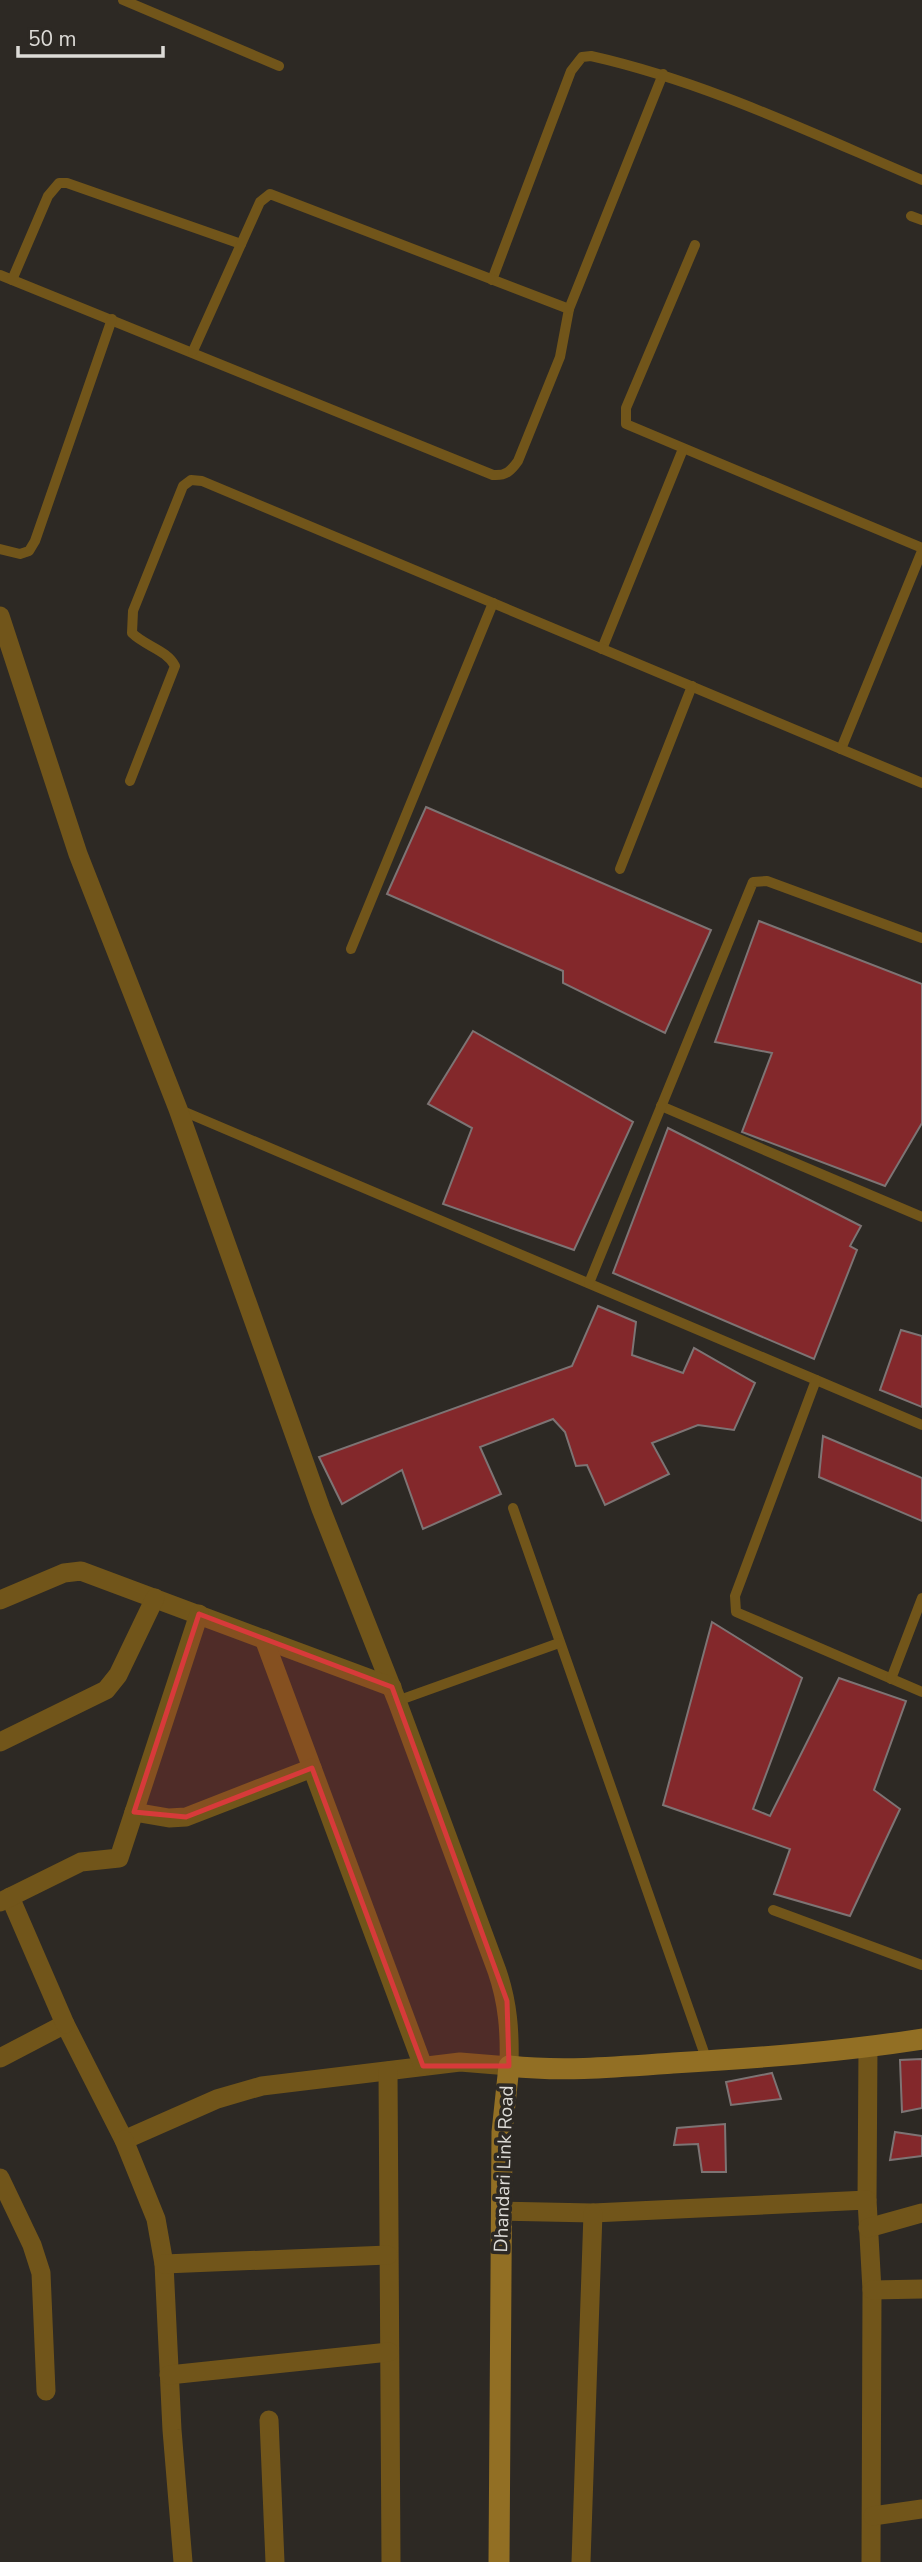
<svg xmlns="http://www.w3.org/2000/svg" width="922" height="2562" viewBox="0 0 922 2562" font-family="'Nunito Sans',sans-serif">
<rect width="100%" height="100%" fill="#2d2924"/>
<!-- building -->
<g fill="#83282b" stroke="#7d7474" stroke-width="2">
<path d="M426 807 711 930 665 1033 563 983V971L387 894Z"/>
<path d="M759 921 922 984V1123L885 1186 742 1132 772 1053 715 1042Z"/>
<path d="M473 1031 633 1122 574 1250 443 1204 472 1128 428 1104Z"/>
<path d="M668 1128 861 1226 850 1246 857 1250 814 1359 613 1273Z"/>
<path d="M598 1306 636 1322 632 1355 683 1373 694 1348 755 1383 734 1430 698 1425 652 1443 669 1474 605 1505 587 1465 576 1466 565 1432 553 1419 480 1447 501 1494 423 1529 402 1470 342 1504 319 1457 572 1366Z"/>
<path d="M901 1330 922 1336V1407L880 1390Z"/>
<path d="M823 1436 922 1478V1521L819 1477Z"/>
<path d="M712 1622 802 1678 753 1809 770 1816 839 1678 906 1701 874 1790 900 1809 850 1916 774 1894 790 1849 663 1805Z"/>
<path d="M922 2059V2108L902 2112 900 2060Z"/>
<path d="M772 2073 781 2099 731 2105 726 2082Z"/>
<path d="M725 2124 726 2172H702L698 2144 674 2145 677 2128Z"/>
<path d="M895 2132 922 2136V2156L890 2160Z"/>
</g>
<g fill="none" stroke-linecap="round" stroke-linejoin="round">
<!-- lane -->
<g stroke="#71551a" stroke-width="10">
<path d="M123 0 279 66"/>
<path d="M911 216 922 220"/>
<path d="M695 245 626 408V424L922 548"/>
<path d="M0 275 493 475C506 476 511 471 518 461L560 357 569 309 663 74"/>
<path d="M12 280 48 196 59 183H67L241 244"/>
<path d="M492 280 571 71 582 57 591 56C707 82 813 134 922 180"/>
<path d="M193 351 260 202 270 194 569 309"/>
<path d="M0 549 20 554 29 551 35 541 112 319"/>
<path d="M602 649 683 449"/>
<path d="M841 749 922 551"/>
<path d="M130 781 175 666C167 650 145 646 132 633L133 611 183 486 191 480 202 481 922 783"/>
<path d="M620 869 692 686"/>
<path d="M351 949 493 603"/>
<path d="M661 1106 922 1217"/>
<path d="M178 1109 922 1425"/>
<path d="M589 1283 753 882 767 881 922 938"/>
<path d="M816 1380 735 1596 736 1612 922 1692"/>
<path d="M513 1508 707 2061"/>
<path d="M891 1679 922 1598"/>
<path d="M397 1701 559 1643"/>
<path d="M773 1910 922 1965"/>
</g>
<!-- street -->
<g stroke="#71551a" stroke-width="19">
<path d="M0 616 78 854 178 1109 321 1509 397 1701 497 1971C508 2003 510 2032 509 2066L460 2062 262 2086 217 2099 124 2140 65 2024 0 2058"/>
<path d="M0 1600 64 1573 81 1571 392 1687"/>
<path d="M264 1639 423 2066"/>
<path d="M0 1742 106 1690 118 1675 155 1598"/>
<path d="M134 1812 169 1818 186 1817 312 1768"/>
<path d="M10 1897 65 2024"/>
<path d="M0 1902 81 1862 119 1858 199 1614"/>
<path d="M388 2071 391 2562"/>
<path d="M124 2140 156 2219 164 2264 172 2430 183 2562"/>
<path d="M0 2178 32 2245 41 2273 46 2391"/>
<path d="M867 2200 868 2047"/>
<path d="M502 2211 593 2213 867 2200 872 2290 871 2562"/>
<path d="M868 2228 922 2213"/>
<path d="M164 2264 388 2255"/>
<path d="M872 2290 922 2289"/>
<path d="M169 2375 389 2352"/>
<path d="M269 2420 275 2562"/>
<path d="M873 2516 922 2509"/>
<path d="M581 2562 593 2213"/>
</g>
<!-- secondary -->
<path stroke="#926f24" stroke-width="21" d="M499 2562 502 2132 509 2066C564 2072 618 2067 673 2063 757 2058 839 2052 922 2039"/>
</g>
<!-- marked area -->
<path fill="#d73a3a" fill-opacity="0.2" stroke="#d73a3a" stroke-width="5" stroke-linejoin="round" d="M199 1614 392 1687 507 2001 509 2066H423L312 1768 186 1817 134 1812Z"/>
<g text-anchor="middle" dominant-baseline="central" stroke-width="7" stroke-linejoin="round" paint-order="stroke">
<!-- street labels -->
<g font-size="19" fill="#dddbd7" stroke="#2d2924">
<text transform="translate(504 2169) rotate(-88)">Dhandari Link Road</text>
</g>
</g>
<!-- scale -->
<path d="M18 46v10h145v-10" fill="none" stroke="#dddbd7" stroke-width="3.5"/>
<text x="28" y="46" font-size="21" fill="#dddbd7" stroke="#2d2924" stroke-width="5" paint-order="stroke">50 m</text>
</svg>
